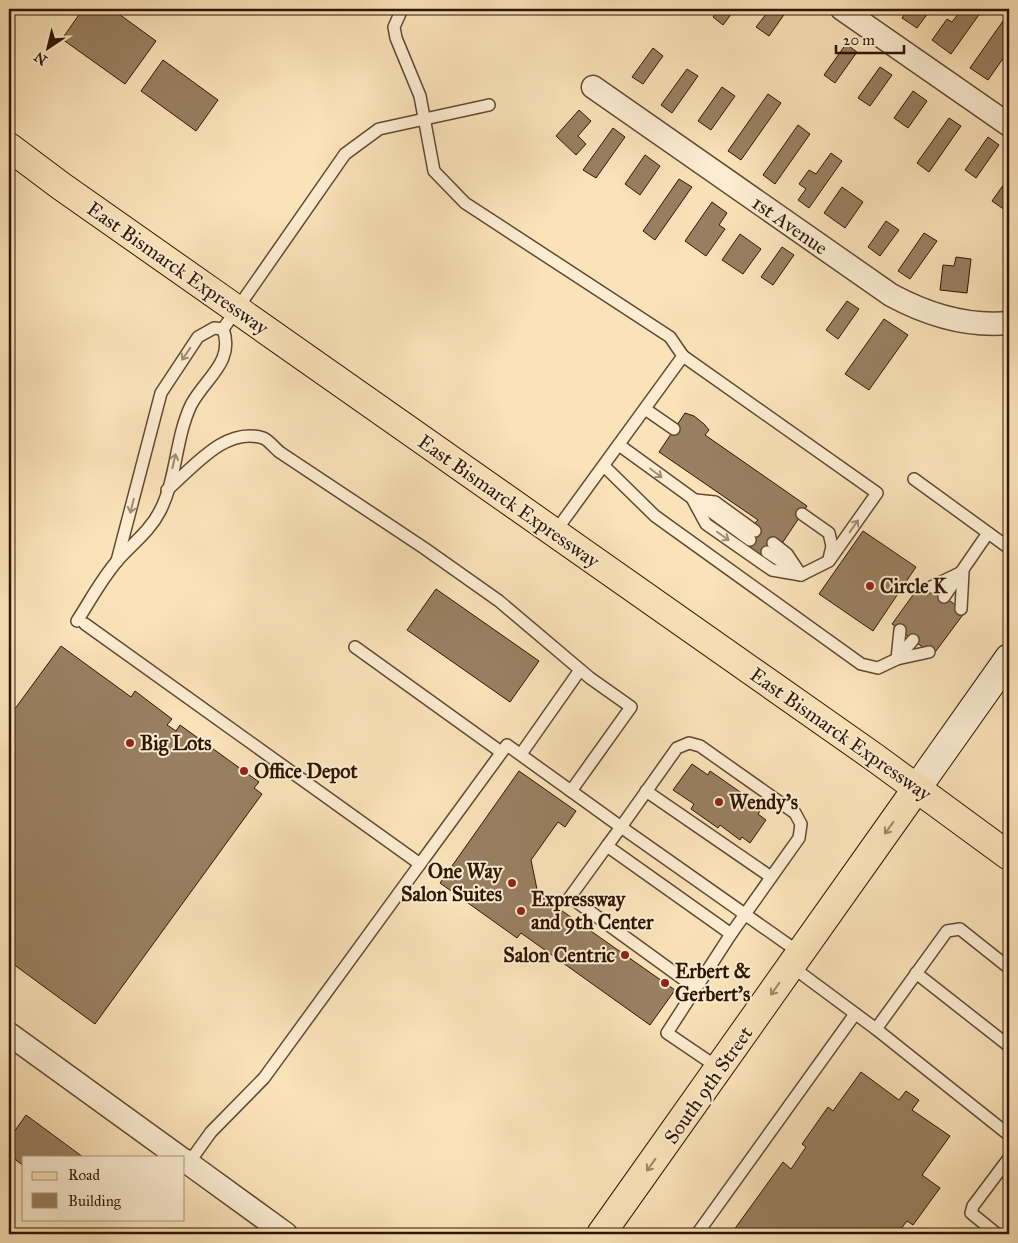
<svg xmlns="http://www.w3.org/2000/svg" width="1018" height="1243" viewBox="0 0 1018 1243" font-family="'IM FELL Great Primer',serif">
<rect width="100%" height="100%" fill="#fbe3b9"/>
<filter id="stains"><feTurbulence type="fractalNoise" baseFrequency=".004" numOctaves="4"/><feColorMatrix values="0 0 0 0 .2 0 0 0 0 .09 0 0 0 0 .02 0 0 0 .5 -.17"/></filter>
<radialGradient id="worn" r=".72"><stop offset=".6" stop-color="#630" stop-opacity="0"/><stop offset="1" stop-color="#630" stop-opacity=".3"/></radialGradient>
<!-- building -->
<g fill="#998062" stroke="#2f1503">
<path d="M83 9H112L156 41 125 84 62 39Z"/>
<path d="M719 9H735L723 25 713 17Z"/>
<path d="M770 9H788L769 36 756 27Z"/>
<path d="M908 9H931L917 28 902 18Z"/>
<path d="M962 9H983L951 54 932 40 947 19 952 22Z"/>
<path d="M1003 21 1009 25V50L988 80 970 68Z"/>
<path d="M846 44 857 52 835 83 824 75Z"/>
<path d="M653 48 663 56 643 84 632 77Z"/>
<path d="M163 60 218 100 196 131 141 91Z"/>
<path d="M880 67 892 75 870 106 858 98Z"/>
<path d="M687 69 698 76 672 113 661 105Z"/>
<path d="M722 87 735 96 711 130 698 121Z"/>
<path d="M913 91 927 101 908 128 894 118Z"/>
<path d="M768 94 781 103 741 160 728 151Z"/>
<path d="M579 110 591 121 578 136 586 144 576 155 556 136Z"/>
<path d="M949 118 961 126 929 172 917 163Z"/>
<path d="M798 125 810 134 775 184 763 175Z"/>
<path d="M613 128 625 137 596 178 583 170Z"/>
<path d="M988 137 999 145 976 178 965 170Z"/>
<path d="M831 153 842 161 809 208 798 200 806 189 799 184 809 170 816 174Z"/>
<path d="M645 155 660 166 640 195 625 184Z"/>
<path d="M1009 177V203L1005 210 992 201Z"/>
<path d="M679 179 692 187 655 240 643 231Z"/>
<path d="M842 187 863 202 845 228 824 213Z"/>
<path d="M712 202 727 213 719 225 725 229 706 256 685 241Z"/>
<path d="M886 221 899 230 880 256 868 247Z"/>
<path d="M924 233 937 241 910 279 898 271Z"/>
<path d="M740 234 761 249 743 274 722 260Z"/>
<path d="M782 247 794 255 773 285 761 277Z"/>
<path d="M956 257 971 259 967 293 940 290 943 265 954 266Z"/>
<path d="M847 301 859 309 838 339 826 330Z"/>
<path d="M884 319 908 335 869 390 845 374Z"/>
<path d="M685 413 694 416 704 424 709 430 705 435 807 506 783 542 775 540 763 558 745 546 758 527 755 523 758 520 659 452Z"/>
<path d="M863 531 916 567 873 631 819 594Z"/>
<path d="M923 581 965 612 933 655 892 624Z"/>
<path d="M436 589 539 661 510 702 407 630Z"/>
<path d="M61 646 131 697 135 691 172 719 167 725 176 731 180 725 259 782 254 788 262 794 95 1024 9 961V717Z"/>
<path d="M692 764 708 775 710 771 746 796 743 800 760 811 758 814 766 820 750 843 742 837 740 840 720 825 718 828 691 809 694 804 673 790Z"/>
<path d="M519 771 576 811 565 827 558 822 531 860 538 894 675 990 650 1025 521 933 517 938 440 883Z"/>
<path d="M861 1072 899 1100 906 1091 919 1100 912 1110 950 1136 922 1175 940 1188 913 1225 907 1221 897 1234H731L783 1162 791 1169 806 1147 802 1144 828 1107 833 1111Z"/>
<path d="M26 1115 83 1157H24V1166L9 1155V1139Z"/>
</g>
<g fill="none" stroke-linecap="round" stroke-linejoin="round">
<!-- service casing -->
<g stroke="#624830" stroke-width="14">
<g id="service">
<path d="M402 9 394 27 396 38 420 96 434 171 465 203 670 337 683 356 555 532"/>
<path d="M223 329 345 154 379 129 489 105"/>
<path d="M683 356 877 493 829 561 801 575 772 570 706 524 693 500"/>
<path d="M645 409 674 429"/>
<path d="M619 445 750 540"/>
<path d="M604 466 655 516 861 664 878 668 897 659 913 640"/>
<path d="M914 479 1009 548"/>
<path d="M167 490C193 468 225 426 263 438 269 440 275 449 281 453L424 548 499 601 590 678 631 707 571 791 621 827 607 846"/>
<path d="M695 500 715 502 755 531"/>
<path d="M802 514 829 533 832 546 829 559"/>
<path d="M773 543 787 554 801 575"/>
<path d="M767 552 797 572"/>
<path d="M117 561 161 393 198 337 214 328 223 329"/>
<path d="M931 587 962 572"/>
<path d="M944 597 988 533"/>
<path d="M961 609 963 572"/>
<path d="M77 621C90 601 102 578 118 560 132 544 150 531 160 511 177 478 175 439 191 405 205 378 235 362 223 329"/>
<path d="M85 624 420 864 264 1078 211 1132 188 1164"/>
<path d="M900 630 897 659 929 652"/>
<path d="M355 647 501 752"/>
<path d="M521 754 580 670"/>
<path d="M646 791 771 877"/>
<path d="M420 864 507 745 571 791"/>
<path d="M731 934 799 838 801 824 795 813 700 746 689 743 677 748 621 827 800 953"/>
<path d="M791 966 876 1029 1009 1135"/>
<path d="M916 973 1009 1046"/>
<path d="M697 989 570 897 607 846 731 934 667 1033 720 1069"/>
<path d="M876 1029 947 931 960 929 1009 968"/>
<path d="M697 1234 855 1014"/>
<path d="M997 1234 971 1213 973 1206 1009 1158"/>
</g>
</g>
<!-- minor casing -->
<g stroke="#624830" stroke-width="25">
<g id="minor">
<path d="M842 9 1009 125"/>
<path d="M593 87 891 295C928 315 967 327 1009 323"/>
<path d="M9 1034 179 1157"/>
<path d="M184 1160 286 1234"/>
</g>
</g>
<!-- secondary casing -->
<g stroke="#2f1503" stroke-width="30">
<path id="secondary" d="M917 788 1009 658"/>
</g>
<!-- primary casing -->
<g stroke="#2f1503" stroke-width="30">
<g id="primary">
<path d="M9 147 61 186 874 757 1009 856"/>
<path d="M601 1234 917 788"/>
</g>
</g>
<!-- service -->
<use href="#service" stroke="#fcedd2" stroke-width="11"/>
<!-- minor -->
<use href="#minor" stroke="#fcedd2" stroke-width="22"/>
<!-- secondary -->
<use href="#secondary" stroke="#fcedd2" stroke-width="28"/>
<!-- primary -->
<use href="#primary" stroke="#fbe3b9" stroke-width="28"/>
</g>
<!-- one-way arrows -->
<defs><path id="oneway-shaft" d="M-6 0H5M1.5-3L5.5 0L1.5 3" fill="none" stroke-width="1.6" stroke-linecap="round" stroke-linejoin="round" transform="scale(1.25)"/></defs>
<g stroke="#a08c75">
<use href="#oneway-shaft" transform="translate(186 354) rotate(125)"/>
<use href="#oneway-shaft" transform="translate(174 461) rotate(-77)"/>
<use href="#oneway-shaft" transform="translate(656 473) rotate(37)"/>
<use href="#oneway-shaft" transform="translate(132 506) rotate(104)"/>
<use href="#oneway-shaft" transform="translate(854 526) rotate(-55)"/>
<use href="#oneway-shaft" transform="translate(723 536) rotate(35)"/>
</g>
<g stroke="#9f8667">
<use href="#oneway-shaft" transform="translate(889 828) rotate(126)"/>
<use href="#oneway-shaft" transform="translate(775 989) rotate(125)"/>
<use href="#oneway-shaft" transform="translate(651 1165) rotate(126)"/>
</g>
<!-- markers -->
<g fill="#8f2418" stroke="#fcedd2" stroke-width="2">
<circle cx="870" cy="586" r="5"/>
<circle cx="130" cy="743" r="5"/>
<circle cx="244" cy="771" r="5"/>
<circle cx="719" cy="802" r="5"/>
<circle cx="512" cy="883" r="5"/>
<circle cx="521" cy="911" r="5"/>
<circle cx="625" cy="955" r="5"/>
<circle cx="665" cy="983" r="5"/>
</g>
<g text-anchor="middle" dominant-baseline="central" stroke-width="4" stroke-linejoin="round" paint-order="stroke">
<!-- street labels -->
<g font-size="20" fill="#2f1503" stroke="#fcedd2">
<text transform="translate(790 225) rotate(35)">1st Avenue</text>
<text transform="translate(178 268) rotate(35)">East Bismarck Expressway</text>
<text transform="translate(509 501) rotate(35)">East Bismarck Expressway</text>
<text transform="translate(841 734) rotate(35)">East Bismarck Expressway</text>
<text transform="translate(708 1085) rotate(-55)">South 9th Street</text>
</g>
<!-- poi labels -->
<g font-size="20" font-weight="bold" fill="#2f1503" stroke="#fcedd2" text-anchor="start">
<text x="880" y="586">Circle K</text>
<text x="140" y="743">Big Lots</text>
<text x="254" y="771">Office Depot</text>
<text x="729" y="802">Wendy's</text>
<text x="502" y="871" text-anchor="end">One Way<tspan x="502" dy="23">Salon Suites</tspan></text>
<text x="531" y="899">Expressway<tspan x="531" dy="23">and 9th Center</tspan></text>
<text x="615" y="955" text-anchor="end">Salon Centric</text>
<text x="675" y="971">Erbert &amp;<tspan x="675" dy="23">Gerbert's</tspan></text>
</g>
</g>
<!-- margin -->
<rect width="1018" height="1243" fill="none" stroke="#fbe3b9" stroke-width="30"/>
<rect x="10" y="10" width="998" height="1223" fill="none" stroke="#2f1503" stroke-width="2.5"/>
<rect x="15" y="15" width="988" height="1213" fill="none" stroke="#2f1503"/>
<!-- legend -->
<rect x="22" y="1156" width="162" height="65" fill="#fcedd2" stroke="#aa977f"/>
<rect x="32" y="1172" width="25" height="8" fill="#fbe3b9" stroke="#aa977f"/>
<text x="68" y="1180" font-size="15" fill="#2f1503">Road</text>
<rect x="32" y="1193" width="25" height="15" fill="#998062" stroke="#aa977f"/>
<text x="68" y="1206" font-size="15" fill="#2f1503">Building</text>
<!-- north arrow -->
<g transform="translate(48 48) rotate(215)" stroke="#fcedd2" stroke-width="4" paint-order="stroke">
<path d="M0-4L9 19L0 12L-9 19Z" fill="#2f1503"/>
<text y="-8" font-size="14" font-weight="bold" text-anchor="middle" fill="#2f1503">N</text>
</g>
<!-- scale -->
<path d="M836 45v8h68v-8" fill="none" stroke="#2f1503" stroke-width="2.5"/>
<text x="843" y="45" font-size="15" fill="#2f1503" stroke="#fcedd2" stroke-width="4" paint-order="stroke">20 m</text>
<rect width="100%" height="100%" filter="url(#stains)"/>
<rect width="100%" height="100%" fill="url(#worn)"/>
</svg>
